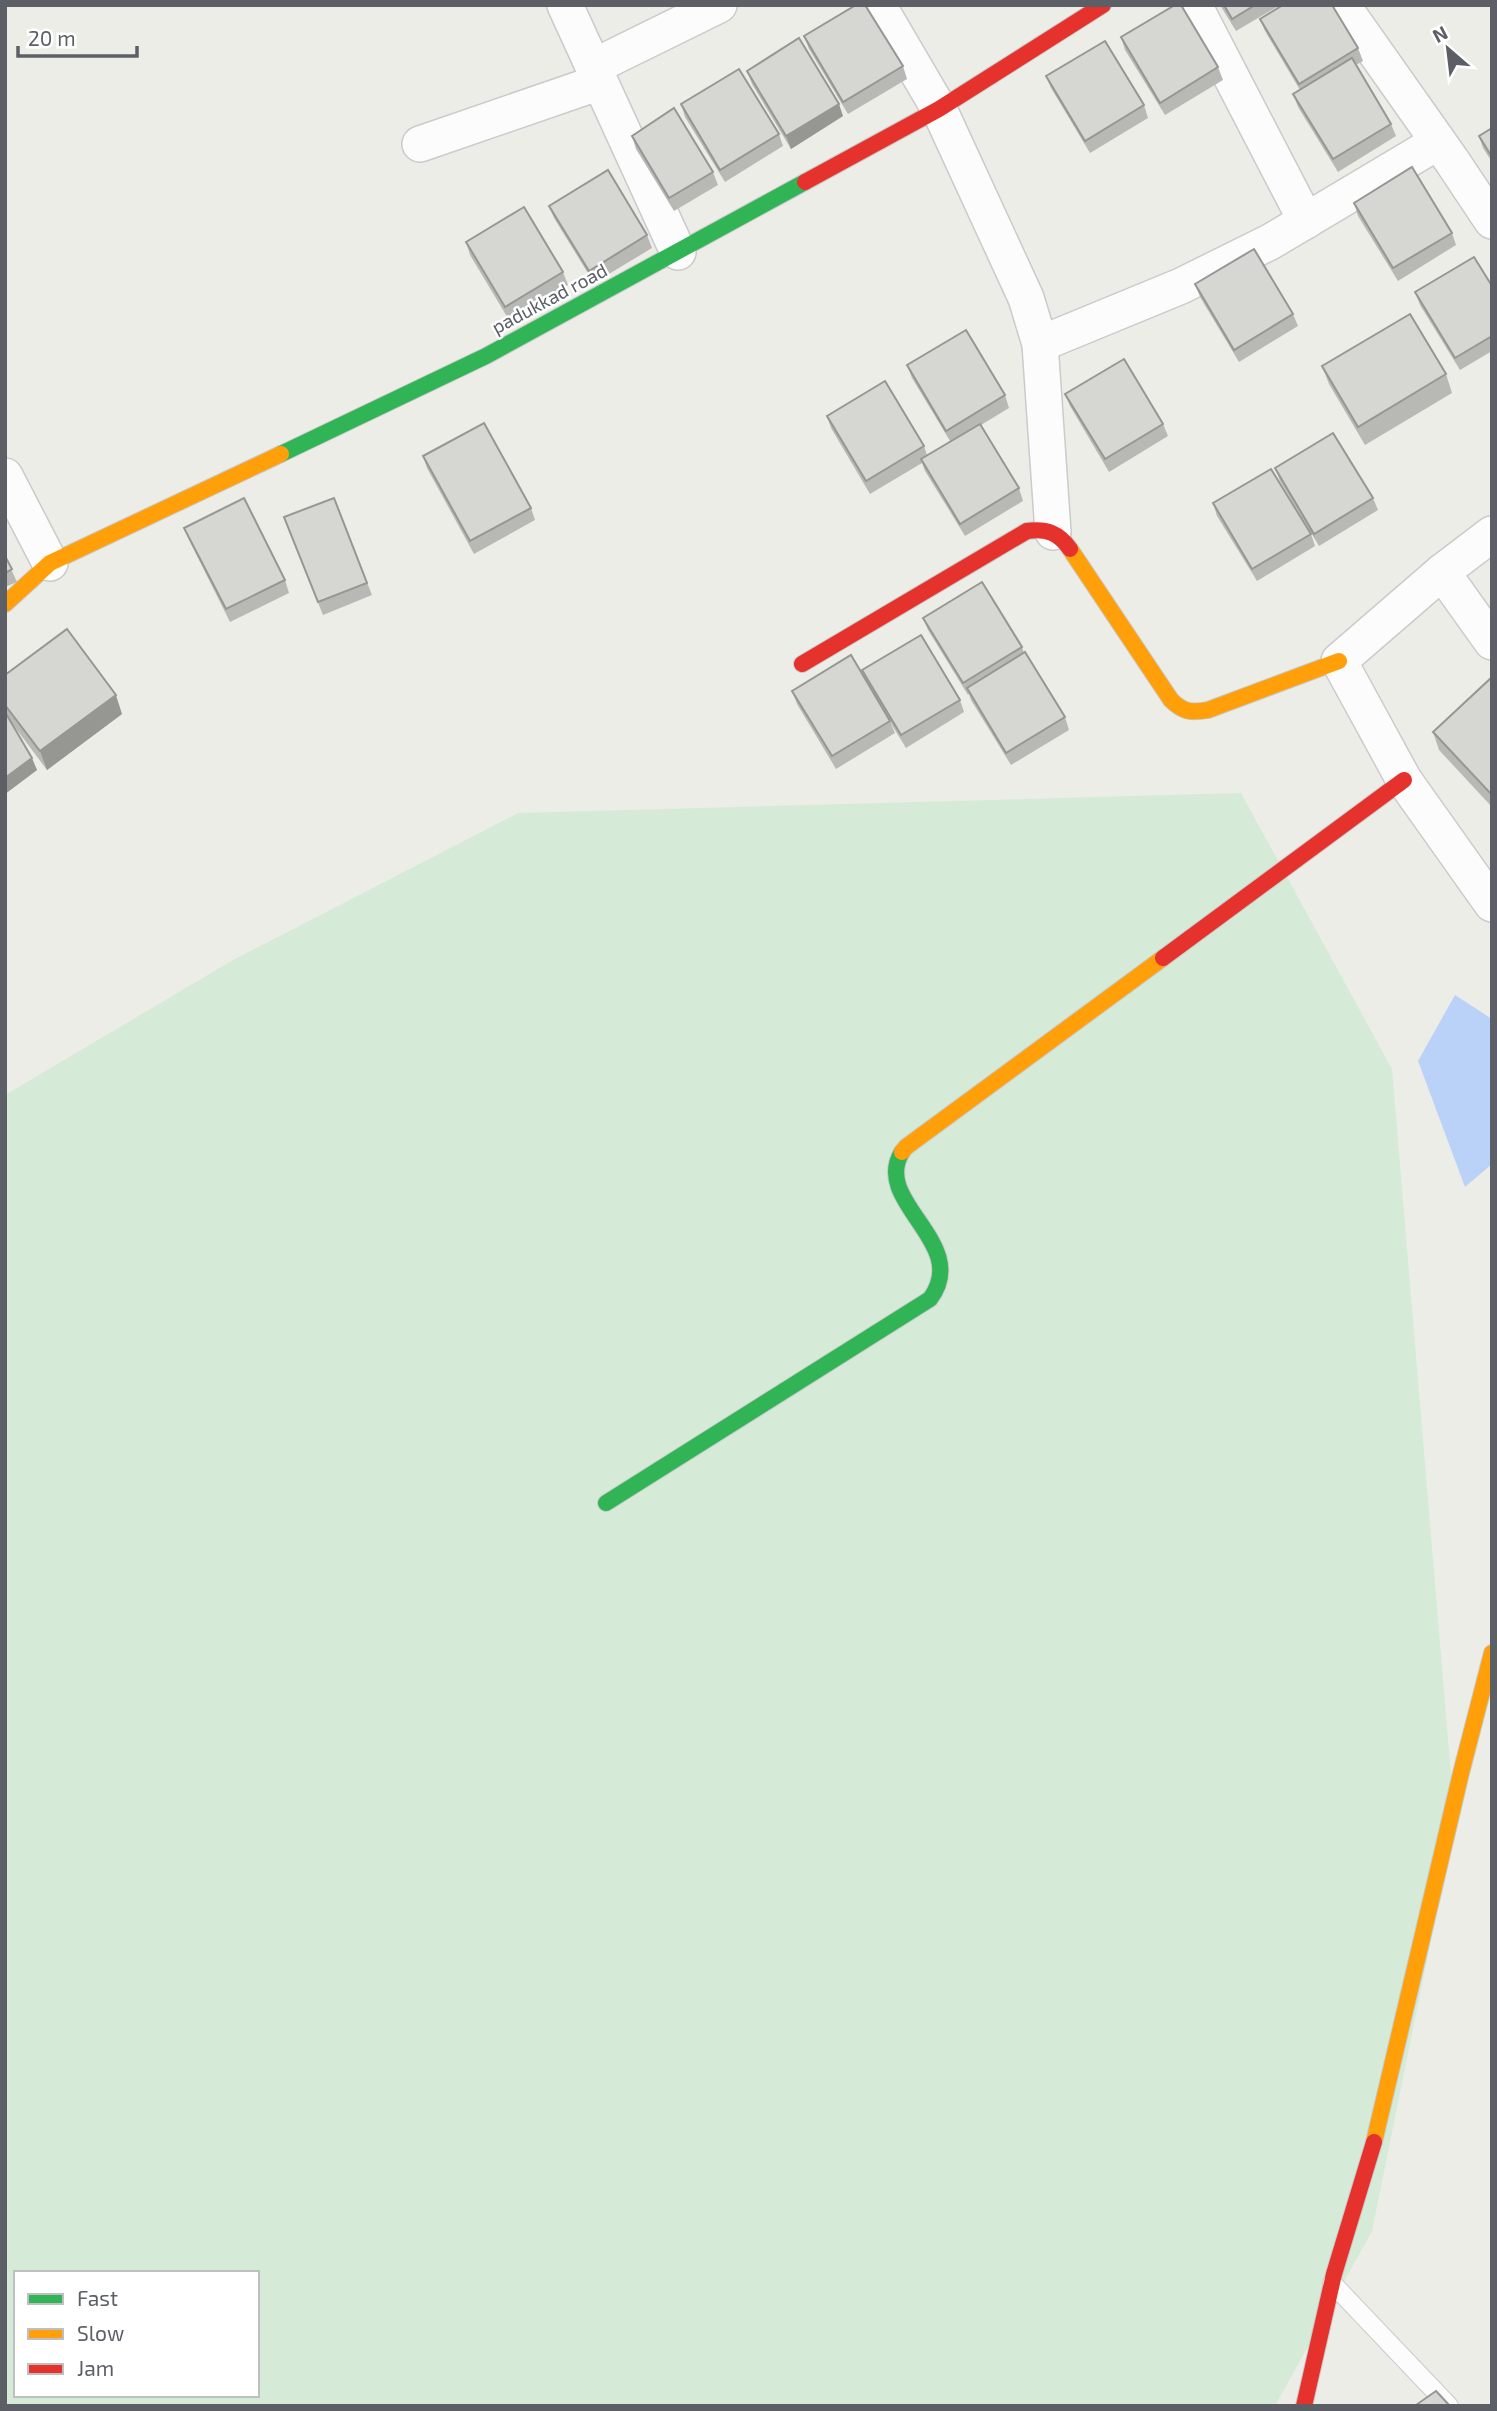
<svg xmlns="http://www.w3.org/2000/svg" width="1497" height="2411" viewBox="0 0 1497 2411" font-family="'Exo 2',sans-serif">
<rect width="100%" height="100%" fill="#edede8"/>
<!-- green -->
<path fill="#d5ead7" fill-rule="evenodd" d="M1241 793 1392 1069 1455 1822 1372 2231 1275 2406H5V1095L233 960 518 813ZM16 2273H257V2395H16Z"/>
<!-- water -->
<path fill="#bbd2f8" d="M1455 995 1492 1019V1164L1465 1187 1418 1061Z"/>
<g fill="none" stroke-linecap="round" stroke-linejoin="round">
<!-- lane casing -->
<g stroke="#cacbca" stroke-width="20">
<path id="lane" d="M1332 2283 1449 2406"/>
</g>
<!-- street casing -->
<g stroke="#cacbca" stroke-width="38">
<g id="street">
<path d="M565 5 678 252"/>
<path d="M878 5 939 109 1026 298 1040 344 1053 532"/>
<path d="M1194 5 1306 221"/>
<path d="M1342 5 1452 161 1492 221"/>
<path d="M593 67 719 5"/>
<path d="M420 144 600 82"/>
<path d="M1040 344 1181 286 1270 242 1438 142"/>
<path d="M5 476 50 563"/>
<path d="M1492 534 1442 572 1339 661 1404 780 1492 904"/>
<path d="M1442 572 1492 642"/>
</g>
</g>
<!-- fast casing -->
<g stroke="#c8c9c9" stroke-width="18">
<g id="fast">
<path d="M281 454 486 356 805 182"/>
<path d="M606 1503 930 1299C972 1243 871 1202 902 1152"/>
</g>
</g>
<!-- slow casing -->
<g stroke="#c8c9c9" stroke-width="18">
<g id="slow">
<path d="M1070 549 1171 700C1183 712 1191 713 1208 710L1339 661"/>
<path d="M5 604 50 563 281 454"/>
<path d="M902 1152 906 1147 1163 958"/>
<path d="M1374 2142 1461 1773 1492 1653"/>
</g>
</g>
<!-- jam casing -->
<g stroke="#c8c9c9" stroke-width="18">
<g id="jam">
<path d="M805 182 939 109 1103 5"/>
<path d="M802 664 1027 531C1046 528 1059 533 1070 549"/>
<path d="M1163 958 1404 780"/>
<path d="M1304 2406 1334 2274 1374 2142"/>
</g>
</g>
<!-- lane -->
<use href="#lane" stroke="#fcfcfc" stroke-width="18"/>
<!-- street -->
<use href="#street" stroke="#fcfcfc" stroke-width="35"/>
<!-- fast -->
<use href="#fast" stroke="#30b455" stroke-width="16"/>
<!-- slow -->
<use href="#slow" stroke="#ff9f0a" stroke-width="16"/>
<!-- jam -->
<use href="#jam" stroke="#e5322d" stroke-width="16"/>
</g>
<!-- wall -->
<g fill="#b8b8b5">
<path d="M1220 5H1280L1236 31Z"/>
<path d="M1260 19 1358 48 1363 61 1356 65 1391 124 1396 136 1338 172 1298 107 1293 94 1300 90 1265 31Z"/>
<path d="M804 36 903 66 907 79 848 114 809 49Z"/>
<path d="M1121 37 1218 67 1223 80 1165 115 1125 50Z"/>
<path d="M747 71 843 116 791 149 752 84Z"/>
<path d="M1046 76 1144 105 1148 118 1090 153 1051 88Z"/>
<path d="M681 104 779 134 783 146 725 182 685 117Z"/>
<path d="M1492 128V162L1483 148 1479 136Z"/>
<path d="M632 136 713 172 718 185 674 211 636 149Z"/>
<path d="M1354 203 1452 233 1456 245 1398 281 1358 216Z"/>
<path d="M549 206 647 235 652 248 594 283 554 218Z"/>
<path d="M466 242 563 272 568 285 509 320 470 255Z"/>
<path d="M1195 284 1293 314 1298 326 1239 362 1200 297Z"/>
<path d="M1492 286V351L1460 370 1420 305 1415 292Z"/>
<path d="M907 365 1005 395 1009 408 981 425 1019 488 1023 501 965 536 925 471 922 463 870 494 831 428 827 416 924 446 927 455 950 441 912 378Z"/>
<path d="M1322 366 1446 374 1452 393 1365 445 1329 384Z"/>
<path d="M1065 394 1163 424 1168 436 1109 472 1070 406Z"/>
<path d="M423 456 531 508 535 520 474 554 427 468Z"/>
<path d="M1275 468 1373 498 1378 510 1319 546 1280 481Z"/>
<path d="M334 498 372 595 323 615 289 530Z"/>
<path d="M1213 503 1311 534 1315 546 1257 581 1217 516Z"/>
<path d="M184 528 285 580 289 593 230 622 189 540Z"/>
<path d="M5 556 17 582 5 587Z"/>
<path d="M923 618 1022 647 1024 653 1065 717 1069 730 1011 765 971 700 969 694 968 695 928 630Z"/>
<path d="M862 670 960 700 964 712 906 748 890 722 895 733 836 769 797 704 792 691 866 681Z"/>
<path d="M5 675 122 714 47 770 11 722 37 770 5 794Z"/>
<path d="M1492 679V807L1439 750 1433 732Z"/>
</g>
<!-- shaded-wall -->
<g fill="#969693">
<path d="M839 104 843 116 791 149 786 136Z"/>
<path d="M116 695 122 714 47 770 40 751Z"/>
<path d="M32 758 37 770 5 794V778Z"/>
</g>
<!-- building -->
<g fill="#d6d6d2" stroke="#969693" stroke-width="2">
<path d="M856 5H865L903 66 843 102 804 36Z"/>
<path d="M1175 5H1181L1218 67 1160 103 1121 37Z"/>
<path d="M1224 5H1255L1232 19Z"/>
<path d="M1283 5H1332L1358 48 1299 84 1260 19Z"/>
<path d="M799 38 839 104 786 136 747 71Z"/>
<path d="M1105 41 1144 105 1085 141 1046 76Z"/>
<path d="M1352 58 1391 124 1333 159 1293 94Z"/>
<path d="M739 69 779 134 720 170 681 104Z"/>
<path d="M674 108 713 172 669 198 632 136Z"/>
<path d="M1492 128V157L1479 136Z"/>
<path d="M1412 167 1452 233 1393 268 1354 203Z"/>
<path d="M608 170 647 235 589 271 549 206Z"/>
<path d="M524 207 563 272 505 307 466 242Z"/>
<path d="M1254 249 1293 314 1234 350 1195 284Z"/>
<path d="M1474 257 1492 286V336L1455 358 1415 292Z"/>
<path d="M1410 314 1446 374 1358 427 1322 366Z"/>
<path d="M966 330 1005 395 946 431 907 365Z"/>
<path d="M1124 359 1163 424 1105 459 1065 394Z"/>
<path d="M885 381 924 446 866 481 827 416Z"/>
<path d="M484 423 531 508 470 541 423 456Z"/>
<path d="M980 424 1019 488 960 524 921 459Z"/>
<path d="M1333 433 1373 498 1314 534 1275 468Z"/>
<path d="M1271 469 1311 534 1252 569 1213 503Z"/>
<path d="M244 498 285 580 226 609 184 528Z"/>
<path d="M334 498 367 583 318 602 284 517Z"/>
<path d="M5 556 12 569 5 573Z"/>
<path d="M982 582 1022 647 963 683 923 618Z"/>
<path d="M67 629 116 695 40 751 5 705V675Z"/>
<path d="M921 635 960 700 901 735 862 670Z"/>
<path d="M1025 652 1065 717 1006 753 967 688Z"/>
<path d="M851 655 890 721 832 756 792 691Z"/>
<path d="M1491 678 1492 679V795L1433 732Z"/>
<path d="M5 712 32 758 5 778Z"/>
<path d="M1436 2391 1450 2406 1416 2405Z"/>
</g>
<g text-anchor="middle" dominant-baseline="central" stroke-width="5" stroke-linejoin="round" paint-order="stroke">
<!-- street labels -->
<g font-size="19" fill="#5c5f66" stroke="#fff">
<text transform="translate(549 298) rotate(-28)">padukkad road</text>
</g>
</g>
<!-- border -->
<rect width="1497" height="2411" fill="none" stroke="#5c5f66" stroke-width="14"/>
<!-- legend -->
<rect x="14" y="2271" width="245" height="126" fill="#ffffff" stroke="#bebfc2" stroke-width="2"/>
<rect x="28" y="2294" width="35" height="10" fill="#30b455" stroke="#bebfc2" stroke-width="2"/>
<text x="77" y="2306" font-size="21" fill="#5c5f66">Fast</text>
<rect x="28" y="2329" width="35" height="10" fill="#ff9f0a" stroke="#bebfc2" stroke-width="2"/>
<text x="77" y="2341" font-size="21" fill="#5c5f66">Slow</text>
<rect x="28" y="2364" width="35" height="10" fill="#e5322d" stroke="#bebfc2" stroke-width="2"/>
<text x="77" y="2376" font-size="21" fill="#5c5f66">Jam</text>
<!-- north arrow -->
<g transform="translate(1448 49) rotate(332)" stroke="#ffffff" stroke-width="5" paint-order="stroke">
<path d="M0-5L12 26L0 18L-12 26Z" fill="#5c5f66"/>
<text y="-10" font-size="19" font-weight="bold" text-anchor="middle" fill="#5c5f66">N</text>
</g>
<!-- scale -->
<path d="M18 46v10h119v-10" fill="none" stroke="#5c5f66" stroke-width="3.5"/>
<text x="28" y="46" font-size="21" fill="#5c5f66" stroke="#ffffff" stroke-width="5" paint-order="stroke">20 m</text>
</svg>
